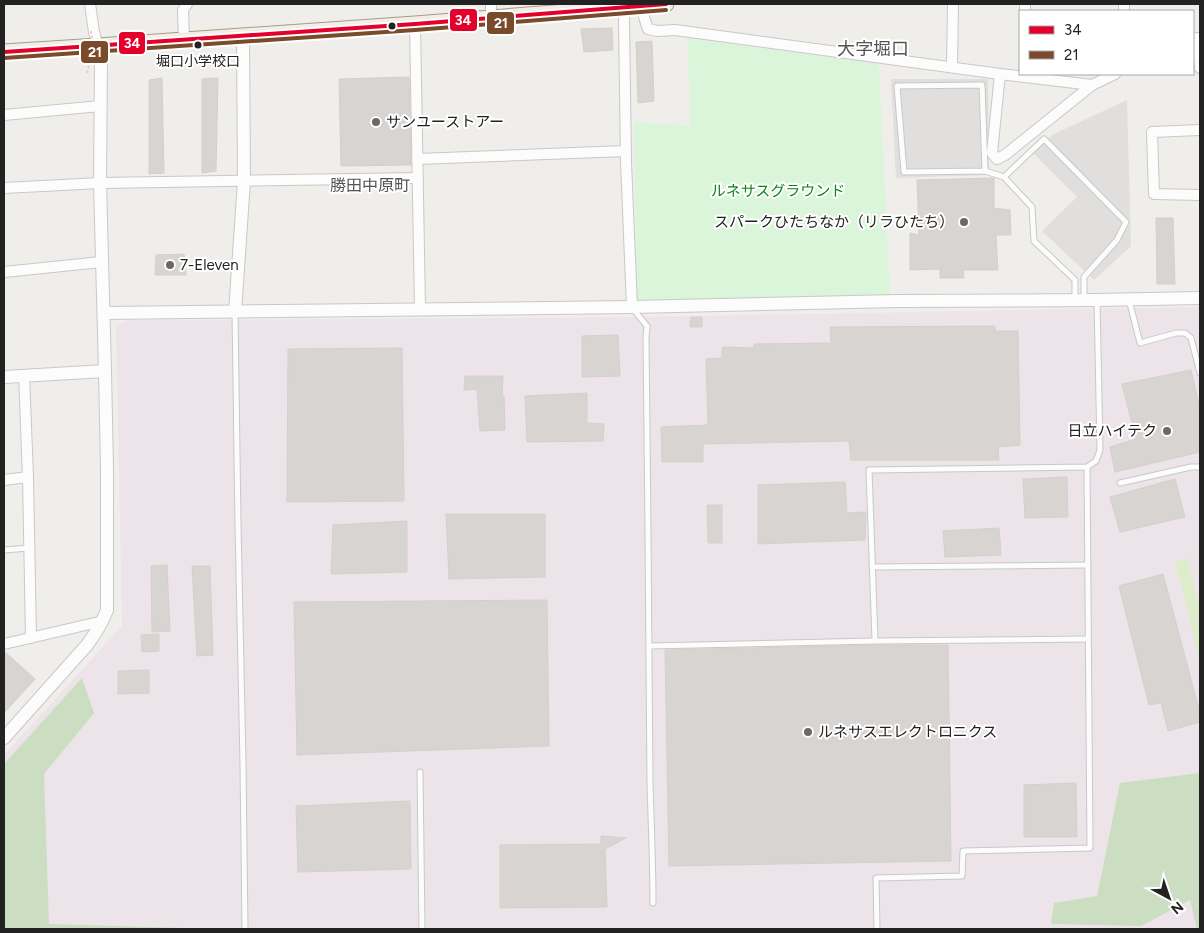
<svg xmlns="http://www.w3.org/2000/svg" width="1204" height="933" viewBox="0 0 1204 933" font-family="Figtree,'Noto Sans JP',sans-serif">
<rect width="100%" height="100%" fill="#f0eeeb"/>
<!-- industrial -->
<path fill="#ede4e9" d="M1200 307V929H4V755L122 626 116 325 130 320H235L629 317Z"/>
<!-- grass -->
<path fill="#ddeccb" d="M1187 558 1200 608V662L1175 561Z"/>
<!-- forest -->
<g fill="#cbdec1">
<path d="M82 678 94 713 44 774 49 924 217 929H4V764Z"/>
<path d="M1200 773V929H1197L1190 900 1141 926 1051 924 1054 903 1097 896 1120 783Z"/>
</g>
<!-- park -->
<path fill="#daf5da" d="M687 38 879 64 890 297 637 302 634 122 691 126Z"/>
<!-- parking -->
<g fill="#e0dfde">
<path d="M891 79H988L989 175 896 178Z"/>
<path d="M1127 100 1131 246 1094 280 1042 231 1077 197 1033 153 1052 135Z"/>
</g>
<!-- building -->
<g fill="#d7d4d2" stroke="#d3d0cc">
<path d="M612 28 613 50 584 52 581 29Z"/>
<path d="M652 41 654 101 638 103 636 42Z"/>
<path d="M409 77 411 165 341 166 339 79Z"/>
<path d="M162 78 164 173 149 174V80Z"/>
<path d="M218 78 216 171 202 173V79Z"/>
<path d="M994 178V208L1010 210 1011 235H996L998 270H963L964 278H940V269L910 270V233L919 235 917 180Z"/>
<path d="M1156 218H1173L1175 284H1157Z"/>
<path d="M184 254 186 275H155L156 255Z"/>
<path d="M691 317H702V327H690Z"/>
<path d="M995 326V331H1018L1020 445 998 447 999 460H851L849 441 703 444V462H662L661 427 708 425 706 359 722 358V347L754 348V344L831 343 830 327Z"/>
<path d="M618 335 620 376 582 377V336Z"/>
<path d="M402 348 404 501 287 502 288 349Z"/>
<path d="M1191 370 1200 409V452L1115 472 1110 447 1136 439 1122 384Z"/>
<path d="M465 376H503L502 396H504L505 430 480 431 477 389 464 390Z"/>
<path d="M587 393V423L604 424 603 441 527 442 525 396Z"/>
<path d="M1067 477 1068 517 1025 518 1023 479Z"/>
<path d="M1175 479 1185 517 1120 532 1110 497Z"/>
<path d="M845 482 847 513 866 512 865 540 758 544V485Z"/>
<path d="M707 505H722V543H708Z"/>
<path d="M446 514H545V577L449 579Z"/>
<path d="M407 521V572L331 574 333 525Z"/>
<path d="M999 528 1001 555 945 557 943 531Z"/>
<path d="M167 565 170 631 152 632 151 566Z"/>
<path d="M192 566H210L213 655 197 656Z"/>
<path d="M1163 574 1200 713V722L1168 731 1161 703 1149 705 1119 586Z"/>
<path d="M547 600 549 746 297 755 294 602Z"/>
<path d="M159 634V651L142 652 141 635Z"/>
<path d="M875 645H948L951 861 669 866 665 650Z"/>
<path d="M4 651 35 679 4 713Z"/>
<path d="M149 670V693L118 694V671Z"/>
<path d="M1076 783 1077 837H1024V785Z"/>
<path d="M410 801 411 869 298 872 296 806Z"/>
<path d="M601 836 626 838 605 849 607 907 500 908V845L601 844Z"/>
</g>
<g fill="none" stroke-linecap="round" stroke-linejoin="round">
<!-- service casing -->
<g stroke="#c9c8c7" stroke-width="7">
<g id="service">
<path d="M985 171 982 85 897 86 904 172 985 171 1004 177 1032 207 1034 241 1075 280V300"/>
<path d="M1004 177 1044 139 1126 222 1117 240 1084 277V299"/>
<path d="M1129 300 1140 343 1176 333H1185L1191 338 1200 373"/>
<path d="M633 309 647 326 646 338C647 486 650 634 650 782 651 822 653 863 653 903"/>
<path d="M235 312 238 524 243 764 245 929"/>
<path d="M1120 483 1191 467H1200"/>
<path d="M4 550 29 548"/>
<path d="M872 567 1088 565"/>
<path d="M875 641 869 470 1087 467 1096 461 1100 450 1097 300"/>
<path d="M650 646 875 641 1088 639"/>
<path d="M420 772 422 929"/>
<path d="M877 929 876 878 962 876 963 851 1090 848 1087 467"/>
</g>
</g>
<!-- minor casing -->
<g stroke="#c9c8c7" stroke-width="12">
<g id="minor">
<path d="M90 4 94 32 98 46"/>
<path d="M625 4 624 21 626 162 632 307"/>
<path d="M643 6 644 17 648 29 657 31 675 30 1000 74 1092 85"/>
<path d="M1025 11V4"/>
<path d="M1124 11V4"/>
<path d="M491 18V4"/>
<path d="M415 24 420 309"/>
<path d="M1197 38 1200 68"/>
<path d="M184 40 183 10 187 4"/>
<path d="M952 67 953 4"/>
<path d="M1000 74 992 153 997 159 1005 155 1092 85 1115 74"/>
<path d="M4 115 100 106"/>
<path d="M1200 130 1152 132 1154 194 1200 195"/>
<path d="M417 159 625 151"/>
<path d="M4 188 100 183 418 178"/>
<path d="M4 272 101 262"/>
<path d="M24 375 28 477 31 638"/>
<path d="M4 480 28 477"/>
<path d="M4 644 103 621"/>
</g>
</g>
<!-- tertiary casing -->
<g stroke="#c9c8c7" stroke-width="14">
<g id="tertiary">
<path d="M235 312 244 181 243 35"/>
<path d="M104 313 632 307 897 301 1097 300 1200 298"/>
<path d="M4 377 105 371"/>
<path d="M4 738 87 645C96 633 102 623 107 610V469L105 371 100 183 101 59 98 46"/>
</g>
</g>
<!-- primary casing -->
<g stroke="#a79c86" stroke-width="17">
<path id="primary" d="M4 52 98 46 415 24 666 4"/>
</g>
<!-- path -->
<path stroke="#dccecd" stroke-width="2" stroke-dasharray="2.5 2.5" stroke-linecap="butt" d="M87 73 89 65"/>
<!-- service -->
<use href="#service" stroke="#fdfcfc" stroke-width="5"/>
<!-- minor -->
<use href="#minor" stroke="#fdfcfc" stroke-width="10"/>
<!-- tertiary -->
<use href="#tertiary" stroke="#fdfcfc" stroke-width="12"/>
<!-- primary -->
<use href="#primary" stroke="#f3ede7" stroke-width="15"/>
<!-- path-bridge -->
<path stroke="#dccecd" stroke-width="2" stroke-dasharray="2.5 2.5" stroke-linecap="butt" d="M91 31 95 55"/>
<!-- bus-1 casing -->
<g stroke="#fff" stroke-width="8">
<path id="bus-1" d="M4 52 415 24 666 4"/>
</g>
<!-- bus-2 casing -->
<g stroke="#fff" stroke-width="8">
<path id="bus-2" d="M4 58 415 30 666 10"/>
</g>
<!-- bus-1 -->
<use href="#bus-1" stroke="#e4002b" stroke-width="4"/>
<!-- bus-2 -->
<use href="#bus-2" stroke="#7a4b2a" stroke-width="4"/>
</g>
<!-- markers -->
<g fill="#222" stroke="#fff" stroke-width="2">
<circle cx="392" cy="26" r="4.5"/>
<circle cx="198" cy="45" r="4.5"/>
</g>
<g fill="#6a6968" stroke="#fff" stroke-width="2">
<circle cx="376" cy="122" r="5"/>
<circle cx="964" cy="222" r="5"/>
<circle cx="170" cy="265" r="5"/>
<circle cx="1167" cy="431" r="5"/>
<circle cx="808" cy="732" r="5"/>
</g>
<g text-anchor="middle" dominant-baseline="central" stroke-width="4" stroke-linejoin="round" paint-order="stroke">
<!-- bus labels -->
<g font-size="14" fill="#222" stroke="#fff">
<text x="198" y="61">堀口小学校口</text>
</g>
<!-- poi labels -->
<g font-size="15" fill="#222" stroke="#fff" text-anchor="start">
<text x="386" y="122">サンユーストアー</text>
<text x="954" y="222" text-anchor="end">スパークひたちなか（リラひたち）</text>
<text x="180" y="265">7-Eleven</text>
<text x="1157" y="431" text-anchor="end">日立ハイテク</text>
<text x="818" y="732">ルネサスエレクトロニクス</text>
</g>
<!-- park labels -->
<g font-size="15" fill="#0c8416" stroke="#fff">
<text x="778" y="191">ルネサスグラウンド</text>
</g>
<!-- neighbourhood labels -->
<g font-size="16" fill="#555" stroke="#fff">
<text x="370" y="185">勝田中原町</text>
</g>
<!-- quarter labels -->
<g font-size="18" fill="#555" stroke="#fff">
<text x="873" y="49">大字堀口</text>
</g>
</g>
<g stroke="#fff" stroke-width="2">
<rect x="449" y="8" width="29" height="24" rx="5" fill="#e4002b"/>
<rect x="486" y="11" width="29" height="24" rx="5" fill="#7a4b2a"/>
<rect x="118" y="31" width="28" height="24" rx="5" fill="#e4002b"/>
<rect x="80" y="40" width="29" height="24" rx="5" fill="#7a4b2a"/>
</g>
<g font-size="14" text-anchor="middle" font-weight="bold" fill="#fff">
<text x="463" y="25">34</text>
<text x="501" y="28">21</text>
<text x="132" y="48">34</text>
<text x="95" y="57">21</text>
</g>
<!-- border -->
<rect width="1204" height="933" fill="none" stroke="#222222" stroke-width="10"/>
<!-- legend -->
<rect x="1019" y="10" width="175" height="65" fill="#ffffff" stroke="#a7a7a7"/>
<rect x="1029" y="26" width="25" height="8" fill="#e4002b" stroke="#a7a7a7"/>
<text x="1064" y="35" font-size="15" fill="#222222">34</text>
<rect x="1029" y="51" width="25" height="8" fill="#7a4b2a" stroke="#a7a7a7"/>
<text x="1064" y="60" font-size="15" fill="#222222">21</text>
<!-- north arrow -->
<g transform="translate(1169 898) rotate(140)" stroke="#ffffff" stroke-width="4" paint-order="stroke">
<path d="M0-4L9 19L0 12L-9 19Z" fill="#222222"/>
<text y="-8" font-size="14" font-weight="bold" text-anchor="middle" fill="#222222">N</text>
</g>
</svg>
